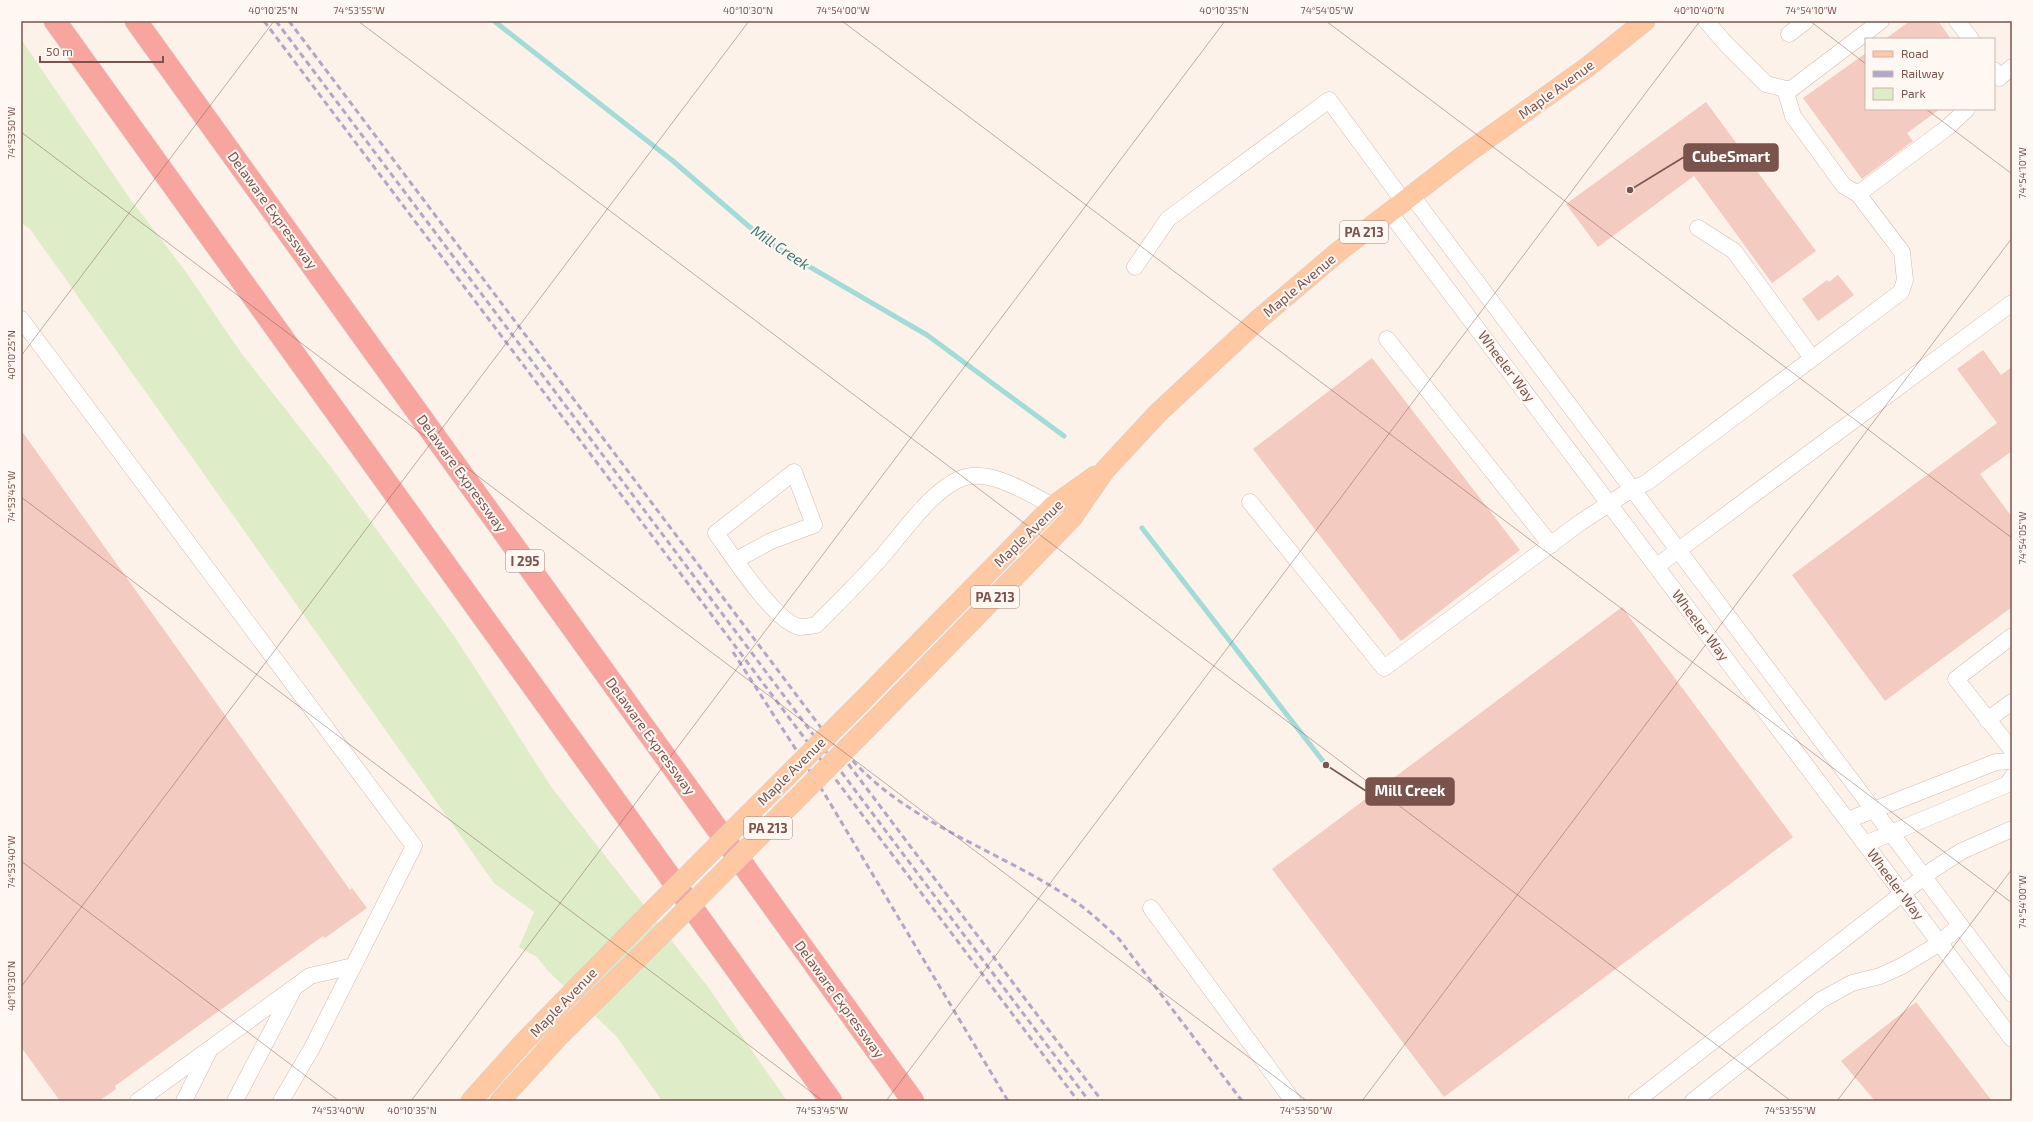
<svg xmlns="http://www.w3.org/2000/svg" width="2033" height="1122" viewBox="0 0 2033 1122" font-family="'Exo 2',sans-serif">
<rect width="100%" height="100%" fill="#fdf2ea"/>
<!-- green -->
<path fill="#deecc7" d="M21 39 128 196 183 268 242 354 331 467 455 637 552 788 708 987 787 1101H662L617 1037 548 971 537 957 519 947 534 912 494 883 30 229 21 223Z"/>
<g fill="none" stroke-linecap="round" stroke-linejoin="round">
<!-- stream -->
<g stroke="#a3dbd8" stroke-width="5">
<path d="M494 21 673 161 767 242 927 335 1064 436"/>
<path d="M1142 528 1326 765"/>
</g>
</g>
<!-- building -->
<g fill="#f4cbc1">
<path d="M1910 21H1938L1951 39H1885Z"/>
<path d="M1866 53V109H1940L1907 133 1913 141 1862 179 1803 98Z"/>
<path d="M1706 102 1816 251 1772 283 1694 176 1598 247 1566 204Z"/>
<path d="M1838 275 1854 295 1818 321 1802 299 1827 280 1829 282Z"/>
<path d="M1983 350 2001 375 2012 367V451L1980 474 2012 517V607L1885 701 1792 575 1997 423 1957 369Z"/>
<path d="M1372 358 1520 550 1401 641 1253 449Z"/>
<path d="M21 430 350 890 352 888 367 908 325 938 323 936 115 1086 116 1089 99 1101H60L21 1047Z"/>
<path d="M1622 607 1793 837 1444 1097 1272 869Z"/>
<path d="M1916 1002 1992 1101H1875L1841 1061Z"/>
</g>
<g fill="none" stroke-linecap="round" stroke-linejoin="round">
<!-- minor casing -->
<g stroke="#d3bab2" stroke-width="17">
<g id="minor">
<path d="M1706 21 1726 44 1766 84 1790 90 1881 21"/>
<path d="M1957 21 1971 39"/>
<path d="M1789 34 1806 21"/>
<path d="M1994 70 1999 78 2012 67"/>
<path d="M1785 89 1793 116 1844 186 1858 194"/>
<path d="M1412 196 2012 994"/>
<path d="M1390 213 2012 1039"/>
<path d="M1698 228 1734 251 1812 358"/>
<path d="M1135 267 1168 219 1329 100 1404 202"/>
<path d="M21 319 414 846 312 1048 281 1101"/>
<path d="M1387 339 1551 545"/>
<path d="M1250 502 1384 668 1581 522 1632 489 1646 483 1901 292 1905 280 1902 252 1858 194 1948 127 1967 109"/>
<path d="M736 560 771 541 814 525 794 472 716 533C731 554 776 624 800 627 805 627 811 626 816 625 837 604 859 582 879 560 901 536 934 485 966 477 993 470 1030 494 1053 506"/>
<path d="M1657 566 2012 303"/>
<path d="M2012 636 1956 679 2012 750"/>
<path d="M1987 720 2012 702"/>
<path d="M1848 820 1996 762 2012 761"/>
<path d="M1865 844 2008 784 2012 777"/>
<path d="M1151 908 1293 1101"/>
<path d="M138 1101 310 976 353 966"/>
<path d="M184 1101 209 1051"/>
<path d="M235 1101 293 990"/>
<path d="M1636 1101 1934 869 1962 851 2012 829"/>
<path d="M1693 1101 1821 1000 1852 983 1880 976 1902 966 1940 943 1960 925"/>
</g>
</g>
<!-- major casing -->
<g stroke="#dacfcd" stroke-width="21">
<g id="major">
<path d="M863 700 1053 506 1095 476"/>
<path d="M877 718 1072 518 1105 470 1158 413 1259 319 1338 252 1463 156 1586 68 1645 21"/>
<path d="M471 1101 522 1044 647 916"/>
<path d="M500 1101 559 1036 659 937"/>
</g>
</g>
<!-- highway casing -->
<g stroke="#dacfcd" stroke-width="23">
<g id="highway">
<path d="M55 21 831 1101"/>
<path d="M136 21 913 1101"/>
</g>
</g>
<!-- minor -->
<use href="#minor" stroke="#fff" stroke-width="16"/>
<!-- major -->
<use href="#major" stroke="#fdc8a2" stroke-width="20"/>
<!-- highway -->
<use href="#highway" stroke="#f8a5a0" stroke-width="22"/>
<!-- rail -->
<g stroke="#b2a7c9" stroke-width="3" stroke-dasharray="6 4" stroke-linecap="butt">
<path d="M264 21 1078 1101"/>
<path d="M276 21 1089 1101"/>
<path d="M289 21 1102 1101"/>
<path d="M733 652 824 793 1008 1101"/>
<path d="M846 753C905 823 995 848 1070 898 1087 909 1103 924 1119 939L1242 1101"/>
</g>
<!-- major-bridge casing -->
<g stroke="#dacfcd" stroke-width="21" stroke-linecap="butt">
<g id="major-bridge">
<path d="M647 916 863 700"/>
<path d="M659 937 877 718"/>
</g>
</g>
<!-- major-bridge -->
<use href="#major-bridge" stroke="#fdc8a2" stroke-width="20"/>
</g>
<!-- ticks -->
<path fill="none" stroke="#7a534c" stroke-width="1" stroke-opacity="0.45" d="M358 21 1791 1101M842 21 2012 903M1326 21 2012 538M1810 21 1866 64M1926 109 2012 174M21 132 1307 1101M21 356 274 21M21 497 823 1101M21 861 339 1101M21 987 749 21M411 1101 1225 21M886 1101 1700 21M1362 1101 2012 238M1837 1101 2012 869"/>
<g text-anchor="middle" dominant-baseline="central" stroke-width="4" stroke-linejoin="round" paint-order="stroke">
<!-- shield labels -->
<g fill="#fff7f2" stroke="#a2847e" stroke-width="1">
<rect x="1340" y="221" width="48" height="22" rx="3"/>
<rect x="506" y="550" width="38" height="22" rx="3"/>
<rect x="971" y="586" width="48" height="22" rx="3"/>
<rect x="744" y="817" width="48" height="22" rx="3"/>
</g>
<g font-size="13" font-weight="bold" fill="#7a534c">
<text x="1364" y="232">PA 213</text>
<text x="525" y="561">I 295</text>
<text x="995" y="597">PA 213</text>
<text x="768" y="828">PA 213</text>
</g>
<!-- street labels -->
<g font-size="14" fill="#7a534c" stroke="#fff7f2">
<text transform="translate(1556 89) rotate(-36)">Maple Avenue</text>
<text transform="translate(273 210) rotate(54)">Delaware Expressway</text>
<text transform="translate(1299 285) rotate(-40)">Maple Avenue</text>
<text transform="translate(1507 366) rotate(53)">Wheeler Way</text>
<text transform="translate(462 473) rotate(54)">Delaware Expressway</text>
<text transform="translate(1028 533) rotate(-44)">Maple Avenue</text>
<text transform="translate(1701 625) rotate(53)">Wheeler Way</text>
<text transform="translate(651 736) rotate(54)">Delaware Expressway</text>
<text transform="translate(791 771) rotate(-45)">Maple Avenue</text>
<text transform="translate(1896 884) rotate(53)">Wheeler Way</text>
<text transform="translate(840 999) rotate(54)">Delaware Expressway</text>
<text transform="translate(563 1002) rotate(-46)">Maple Avenue</text>
</g>
<!-- water labels -->
<g font-size="15" font-style="italic" fill="#3b7875" stroke="#fff7f2">
<text transform="translate(781 247) rotate(34)">Mill Creek</text>
</g>
</g>
<!-- callouts -->
<path fill="none" stroke="#7a534c" stroke-width="1.5" d="M1630 190L1684 157M1326 765L1366 791"/>
<g fill="#7a534c" stroke="#fff7f2" stroke-width="1.5">
<circle cx="1630" cy="190" r="4"/>
<circle cx="1326" cy="765" r="4"/>
</g>
<g fill="#7a534c" stroke="#7a534c" stroke-width="1.5">
<rect x="1684" y="144" width="94" height="27" rx="4"/>
<rect x="1366" y="778" width="88" height="27" rx="4"/>
</g>
<g font-size="15" text-anchor="middle" font-weight="bold" fill="#fff">
<text x="1731" y="162">CubeSmart</text>
<text x="1410" y="796">Mill Creek</text>
</g>
<!-- border -->
<rect width="2033" height="1122" fill="none" stroke="#fff7f2" stroke-width="44"/>
<!-- legend -->
<rect x="1865" y="38" width="130" height="72" fill="#fff7f2" stroke="#cab5b0"/>
<rect x="1873" y="51" width="20" height="6" fill="#fdc8a2" stroke="#cab5b0"/>
<text x="1901" y="58" font-size="12" fill="#7a534c">Road</text>
<rect x="1873" y="71" width="20" height="6" fill="#b2a7c9" stroke="#cab5b0"/>
<text x="1901" y="78" font-size="12" fill="#7a534c">Railway</text>
<rect x="1873" y="88" width="20" height="12" fill="#deecc7" stroke="#cab5b0"/>
<text x="1901" y="98" font-size="12" fill="#7a534c">Park</text>
<!-- scale -->
<path d="M40 56v6h123v-6" fill="none" stroke="#7a534c" stroke-width="2"/>
<text x="46" y="56" font-size="12" fill="#7a534c" stroke="#fff7f2" stroke-width="3" paint-order="stroke">50 m</text>
<rect x="22" y="22" width="1989" height="1078" fill="none" stroke="#7a534c" stroke-width="1.5"/>
<g font-size="10" text-anchor="middle" fill="#7a534c">
<text x="273" y="14">40°10'25"N</text>
<text x="359" y="14">74°53'55"W</text>
<text x="748" y="14">40°10'30"N</text>
<text x="843" y="14">74°54'00"W</text>
<text x="1224" y="14">40°10'35"N</text>
<text x="1327" y="14">74°54'05"W</text>
<text x="1699" y="14">40°10'40"N</text>
<text x="1811" y="14">74°54'10"W</text>
<text transform="translate(11 133) rotate(-90)" y="4">74°53'50"W</text>
<text transform="translate(2022 173) rotate(-90)" y="4">74°54'10"W</text>
<text transform="translate(11 355) rotate(-90)" y="4">40°10'25"N</text>
<text transform="translate(11 497) rotate(-90)" y="4">74°53'45"W</text>
<text transform="translate(2022 538) rotate(-90)" y="4">74°54'05"W</text>
<text transform="translate(11 862) rotate(-90)" y="4">74°53'40"W</text>
<text transform="translate(2022 902) rotate(-90)" y="4">74°54'00"W</text>
<text transform="translate(11 986) rotate(-90)" y="4">40°10'30"N</text>
<text x="338" y="1114">74°53'40"W</text>
<text x="412" y="1114">40°10'35"N</text>
<text x="822" y="1114">74°53'45"W</text>
<text x="1306" y="1114">74°53'50"W</text>
<text x="1790" y="1114">74°53'55"W</text>
</g>
</svg>
